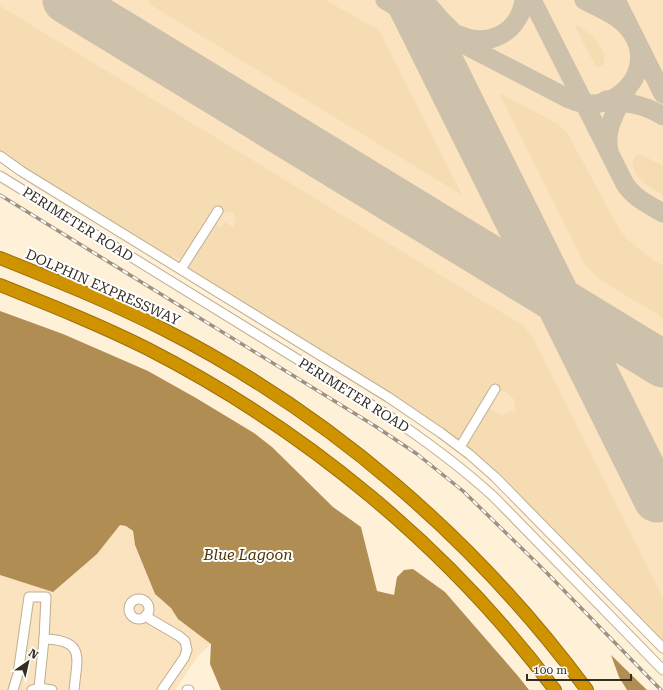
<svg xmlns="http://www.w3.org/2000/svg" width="663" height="690" viewBox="0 0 663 690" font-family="'Roboto Serif',serif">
<rect width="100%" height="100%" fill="#fff0d8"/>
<!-- built -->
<g fill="#fae3be">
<path d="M0 0H663V654L491 479 436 434 0 162Z"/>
<path d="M120 525 126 526 132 531 135 545 155 594 171 608 178 619 211 644 198 656 175 690H0V575L53 592 97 554Z"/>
</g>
<!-- green -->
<g fill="#f6dcb3">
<path d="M149 0H325L377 29 380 32 462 195 151 5Z"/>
<path d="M0 6 524 326 533 338 663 598V644L464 445 486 408 497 413 504 415 510 411 516 412 514 404 515 400 504 391 499 390 460 441 456 440 186 269V265H189L212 224H216L222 227 225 222 233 227 236 222 233 213 230 212 223 213 217 209 204 226H200L197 231 200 235 182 259 172 256 173 261 34 175 0 152Z"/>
<path d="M576 25C583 28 590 34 595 39 601 46 612 64 597 68 589 54 582 41 576 27Z"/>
<path d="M499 93 558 124 568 134 619 229C631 245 646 255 663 266V318L599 279 585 265Z"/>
<path d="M638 155H642L663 166V195C651 188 627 175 634 157Z"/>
</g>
<!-- water -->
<g fill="#b08d52">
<path d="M0 311 63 334 148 371 196 398 254 433 272 447 333 507 361 527 377 591 394 595 397 577 404 570 413 569 445 592 518 676 529 690H221L210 664 211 644 178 619 171 608 155 594 135 545 133 531 126 526 120 525 97 554 53 592 0 575Z"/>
<path d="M611 655 647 690H627L619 677Z"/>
</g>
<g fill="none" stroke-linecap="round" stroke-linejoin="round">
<!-- taxiway -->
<g stroke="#cec1ac" stroke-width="19">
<path d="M385 0 440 32 569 99"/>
<path d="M424 0 441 20 453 32"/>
<path d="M532 0 625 184C634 198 649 205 663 213"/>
<path d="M616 0 663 94"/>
<path d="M459 35C489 48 519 33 524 0"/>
<path d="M606 100C628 103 644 104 663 116"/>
<path d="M574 101C616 116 657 71 632 33 621 16 601 9 584 0"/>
<path d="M609 151C604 129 616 111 626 92"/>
<path d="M652 489 663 503"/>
</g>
<!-- runway -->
<g stroke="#cec1ac" stroke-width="47">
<path d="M66 0 663 364"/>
<path d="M409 0 657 499"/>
</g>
<!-- minor casing -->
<g stroke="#bfae91" stroke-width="11">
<g id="minor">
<path d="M0 156 21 171 388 397 441 433 469 454 495 477 663 648"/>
<path d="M0 176 383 412C422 438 459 465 494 497L663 670"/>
<path d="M181 269 218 211"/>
<path d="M460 447 495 389"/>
<circle cx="139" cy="609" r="10"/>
<path d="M146 615 150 619 179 636 185 641 187 650 184 658 162 690"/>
<path d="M39 688 44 639"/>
<path d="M13 690 18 674 29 597H46L44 639C86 640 77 658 74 690"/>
<path d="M32 690 39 688 52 690"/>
<path d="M187 690H189"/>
</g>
</g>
<!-- highway casing -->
<g stroke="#996f0c" stroke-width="14">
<g id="highway">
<path d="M0 258C55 280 110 302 163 329 330 414 476 540 587 690"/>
<path d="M0 285C50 305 100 325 148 349 306 430 449 548 555 690"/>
</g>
</g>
<!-- minor -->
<use href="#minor" stroke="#fff" stroke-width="9"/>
<!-- highway -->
<use href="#highway" stroke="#cf9300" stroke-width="12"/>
<!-- rail casing -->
<g stroke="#9d9280" stroke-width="3.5">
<path id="rail" d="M0 195 375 426 417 454 463 491 545 571 661 690"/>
</g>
<!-- rail -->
<use href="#rail" stroke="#fff" stroke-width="2" stroke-dasharray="6" stroke-linecap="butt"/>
</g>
<g text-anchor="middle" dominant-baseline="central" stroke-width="4" stroke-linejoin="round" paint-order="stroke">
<!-- street labels -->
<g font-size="14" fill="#342d22" stroke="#fff">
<text transform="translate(78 224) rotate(32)">PERIMETER ROAD</text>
<text transform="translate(103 287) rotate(24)">DOLPHIN EXPRESSWAY</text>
<text transform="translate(354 395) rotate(32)">PERIMETER ROAD</text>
</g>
<!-- water labels -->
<g font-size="15" font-style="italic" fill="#4c3401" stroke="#fff">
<text x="248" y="555">Blue Lagoon</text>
</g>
</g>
<!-- north arrow -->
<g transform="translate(28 662) rotate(34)" stroke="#ffffff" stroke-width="3" paint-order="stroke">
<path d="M0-3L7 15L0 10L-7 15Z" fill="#342d22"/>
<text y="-6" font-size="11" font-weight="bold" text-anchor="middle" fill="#342d22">N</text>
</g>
<!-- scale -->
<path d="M527 674v6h104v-6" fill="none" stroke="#342d22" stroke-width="2"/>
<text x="533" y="674" font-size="12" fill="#342d22" stroke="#ffffff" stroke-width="3" paint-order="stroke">100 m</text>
</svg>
